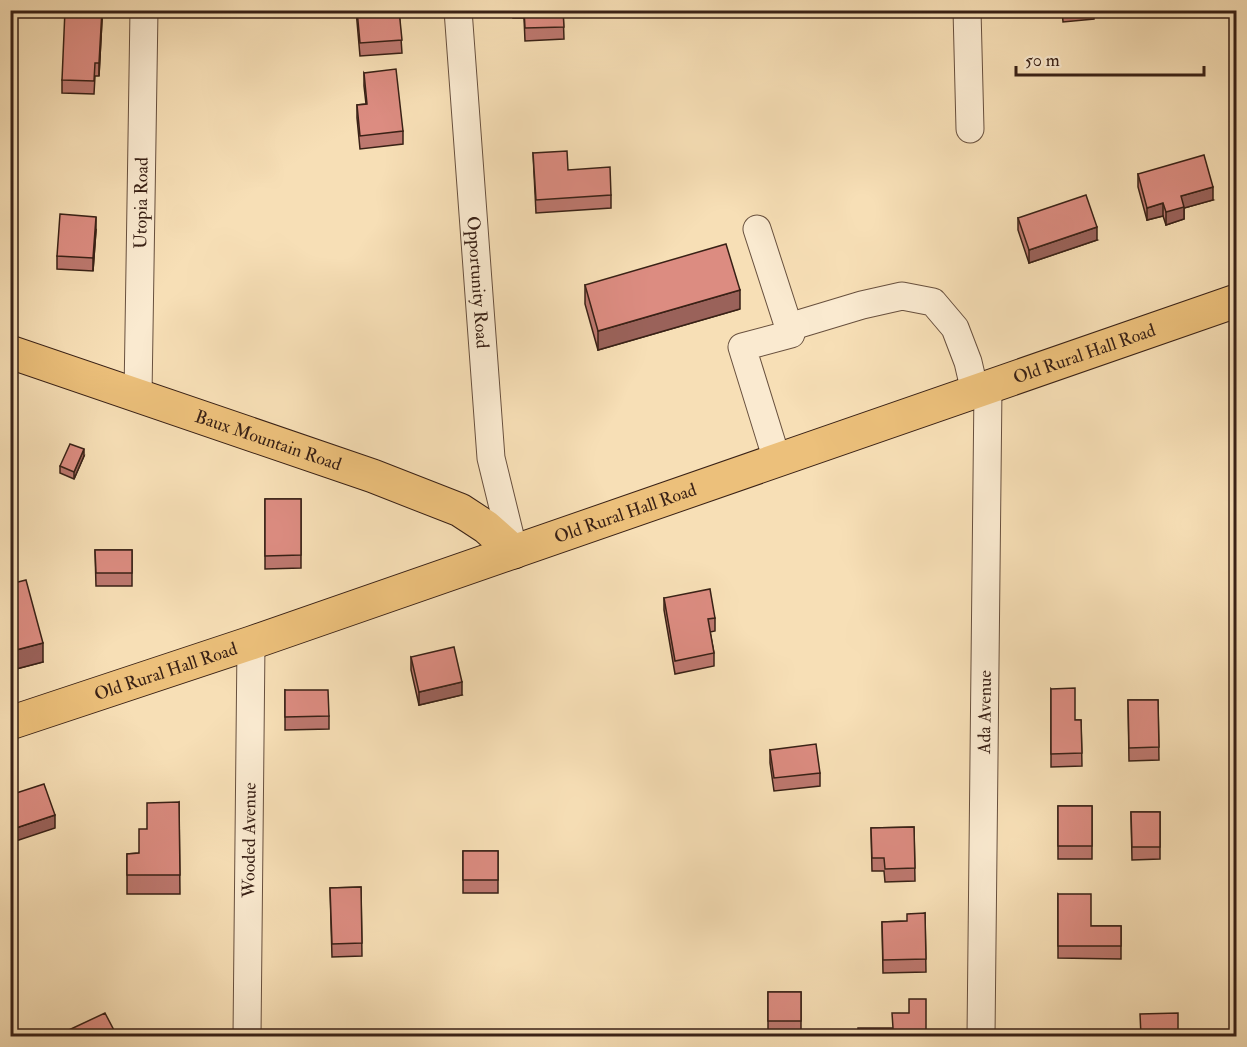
<svg xmlns="http://www.w3.org/2000/svg" width="1247" height="1047" viewBox="0 0 1247 1047" font-family="'IM FELL Double Pica',serif">
<rect width="100%" height="100%" fill="#f7dfb6"/>
<filter id="stains"><feTurbulence type="fractalNoise" baseFrequency=".00333" numOctaves="4"/><feColorMatrix values="0 0 0 0 .2 0 0 0 0 .09 0 0 0 0 .02 0 0 0 .5 -.17"/></filter>
<radialGradient id="worn" r=".72"><stop offset=".6" stop-color="#630" stop-opacity="0"/><stop offset="1" stop-color="#630" stop-opacity=".3"/></radialGradient>
<g fill="none" stroke-linecap="round" stroke-linejoin="round">
<!-- minor casing -->
<g stroke="#68503e" stroke-width="29">
<g id="minor">
<path id="s1" d="M458 10 491 458 514 552"/>
<path d="M967 10 970 129"/>
<path d="M757 229 791 334 742 347 777 460"/>
<path d="M789 327 862 305 902 296 933 302 955 328 968 362 975 392"/>
<path id="s2" d="M138 395 144 10"/>
<path id="s3" d="M247 1036 251 643"/>
<path id="s4" d="M981 1036 988 387"/>
</g>
</g>
<!-- major casing -->
<g stroke="#392116" stroke-width="35">
<g id="major">
<path id="s5" d="M10 352 373 476 460 510 486 527 514 552"/>
<path id="s6" d="M10 723 251 643 1236 301"/>
</g>
</g>
<!-- minor -->
<use href="#minor" stroke="#faead0" stroke-width="27"/>
<!-- major -->
<use href="#major" stroke="#ecc07b" stroke-width="33"/>
</g>
<!-- wall -->
<g fill="#bd786f" stroke="#392116" stroke-width="1.5">
<path d="M356 10H399L402 53 360 56Z"/>
<path d="M513 10H563L564 39 525 41 524 18H513Z"/>
<path d="M1062 10H1094V19L1063 22Z"/>
<path d="M102 20 99 76H95L94 94 62 93V80Z"/>
<path d="M364 73 403 131V144L360 149 357 118V105L366 104 364 86Z"/>
<path d="M533 153 568 170 611 195V208L536 213Z"/>
<path d="M1138 174 1213 200 1184 208V219L1166 225 1163 216 1147 220 1138 187Z"/>
<path d="M1018 218 1097 240 1029 263 1018 230Z"/>
<path d="M96 230 93 271 57 269V256Z"/>
<path d="M585 285 740 309 598 350 585 304Z"/>
<path d="M84 456 74 479 60 473V466Z"/>
<path d="M265 499H301V568L265 569Z"/>
<path d="M95 550H132V586H96Z"/>
<path d="M10 584 43 662 16 669 10 649Z"/>
<path d="M664 598 715 618V631L710 632 714 653V666L675 674 664 610Z"/>
<path d="M411 657 462 695 419 705 411 670Z"/>
<path d="M1051 689 1075 720H1081L1082 766 1051 767Z"/>
<path d="M285 690 329 716V729L285 730Z"/>
<path d="M1128 700H1158L1159 760 1129 761Z"/>
<path d="M770 750 820 773V786L774 791 770 763Z"/>
<path d="M179 802 180 894H127V854L139 853 147 829Z"/>
<rect x="1058" y="806" width="34" height="53"/>
<path d="M1131 812H1160V859L1132 860Z"/>
<path d="M914 827 915 881 885 882 884 871H872L871 828Z"/>
<rect x="463" y="851" width="35" height="42"/>
<path d="M361 887 362 956 332 957 330 888Z"/>
<path d="M1058 894 1091 926H1121V959L1058 958Z"/>
<path d="M925 913 926 972 883 973 882 922 907 921Z"/>
<rect x="768" y="992" width="33" height="42"/>
</g>
<!-- shaded-wall -->
<g fill="#9a625a" stroke="#392116" stroke-width="1.5">
<path d="M102 10V20L99 76V63Z"/>
<path d="M1213 187V200L1184 208V219L1166 225V212L1181 196Z"/>
<path d="M1163 203V216L1147 220V208Z"/>
<path d="M96 217V230L93 271V258Z"/>
<path d="M1097 227V240L1029 263V250Z"/>
<path d="M740 290V309L598 350V331Z"/>
<path d="M84 449V456L74 479V472Z"/>
<path d="M43 643V662L16 669V650Z"/>
<path d="M462 682V695L419 705V692Z"/>
<path d="M55 815V828L10 843V830Z"/>
</g>
<!-- building -->
<g fill="#dc8c81" stroke="#392116" stroke-width="1.5">
<path d="M65 10H102L99 63H95L94 81 62 80Z"/>
<path d="M357 10H399L402 40 360 43Z"/>
<path d="M524 10H563L564 27 525 28Z"/>
<path d="M396 69 403 131 360 136 357 105 367 104 364 73Z"/>
<path d="M567 151 568 170 610 167 611 195 536 200 533 153Z"/>
<path d="M1204 155 1213 187 1181 196 1184 207 1166 212 1163 203 1147 208 1138 174Z"/>
<path d="M1086 195 1097 227 1029 250 1018 218Z"/>
<path d="M60 214 96 217 93 258 57 256Z"/>
<path d="M726 244 740 290 598 331 585 285Z"/>
<path d="M70 444 84 449 74 472 60 466Z"/>
<path d="M265 499H301V555L265 556Z"/>
<path d="M95 550H132V573H96Z"/>
<path d="M26 580 43 643 16 650 10 630V584Z"/>
<path d="M710 589 715 618 708 619 714 653 675 661 664 598Z"/>
<path d="M454 647 462 682 419 692 411 657Z"/>
<path d="M1075 688V720H1081L1082 753 1051 754V689Z"/>
<path d="M285 690H328L329 716 285 717Z"/>
<path d="M1128 700H1158L1159 747 1129 748Z"/>
<path d="M816 744 820 773 774 778 770 750Z"/>
<path d="M44 784 55 815 10 830V795Z"/>
<path d="M179 802 180 875H127V854L139 853V829H147V803Z"/>
<rect x="1058" y="806" width="34" height="40"/>
<path d="M1131 812H1160V847H1132Z"/>
<path d="M914 827 915 868 885 869 884 858H872L871 828Z"/>
<rect x="463" y="851" width="35" height="29"/>
<path d="M361 887 362 943 332 944 330 888Z"/>
<path d="M1058 894H1091V926H1121V946H1058Z"/>
<path d="M925 913 926 959 883 960 882 922 907 921V914Z"/>
<rect x="768" y="992" width="33" height="29"/>
<path d="M909 999H926V1036H858V1028H893L892 1013H909Z"/>
<path d="M105 1013 117 1036H56Z"/>
<path d="M1178 1013V1036H1141L1140 1014Z"/>
<rect x="1046" y="1032" width="19" height="4"/>
</g>
<g text-anchor="middle" dominant-baseline="central" stroke-width="5" stroke-linejoin="round" paint-order="stroke">
<!-- street labels -->
<g font-size="18" fill="#392116" stroke="#faead0">
<text stroke="none"><textPath href="#s2" startOffset="192">Utopia Road</textPath></text>
<text stroke="none"><textPath href="#s1" startOffset="273">Opportunity Road</textPath></text>
<text stroke="none"><textPath href="#s6" startOffset="1136">Old Rural Hall Road</textPath></text>
<text stroke="none"><textPath href="#s5" startOffset="273">Baux Mountain Road</textPath></text>
<text stroke="none"><textPath href="#s6" startOffset="650">Old Rural Hall Road</textPath></text>
<text stroke="none"><textPath href="#s6" startOffset="164">Old Rural Hall Road</textPath></text>
<text stroke="none"><textPath href="#s4" startOffset="324">Ada Avenue</textPath></text>
<text stroke="none"><textPath href="#s3" startOffset="196">Wooded Avenue</textPath></text>
</g>
</g>
<!-- margin -->
<rect width="1247" height="1047" fill="none" stroke="#f7dfb6" stroke-width="36"/>
<rect x="12" y="12" width="1223" height="1023" fill="none" stroke="#392116" stroke-width="3"/>
<rect x="18" y="18" width="1211" height="1011" fill="none" stroke="#392116" stroke-width="1.5"/>
<!-- scale -->
<path d="M1016 66v9h188v-9" fill="none" stroke="#392116" stroke-width="3"/>
<text x="1025" y="66" font-size="18" fill="#392116" stroke="#faead0" stroke-width="4.5" paint-order="stroke">50 m</text>
<rect width="100%" height="100%" filter="url(#stains)"/>
<rect width="100%" height="100%" fill="url(#worn)"/>
</svg>
